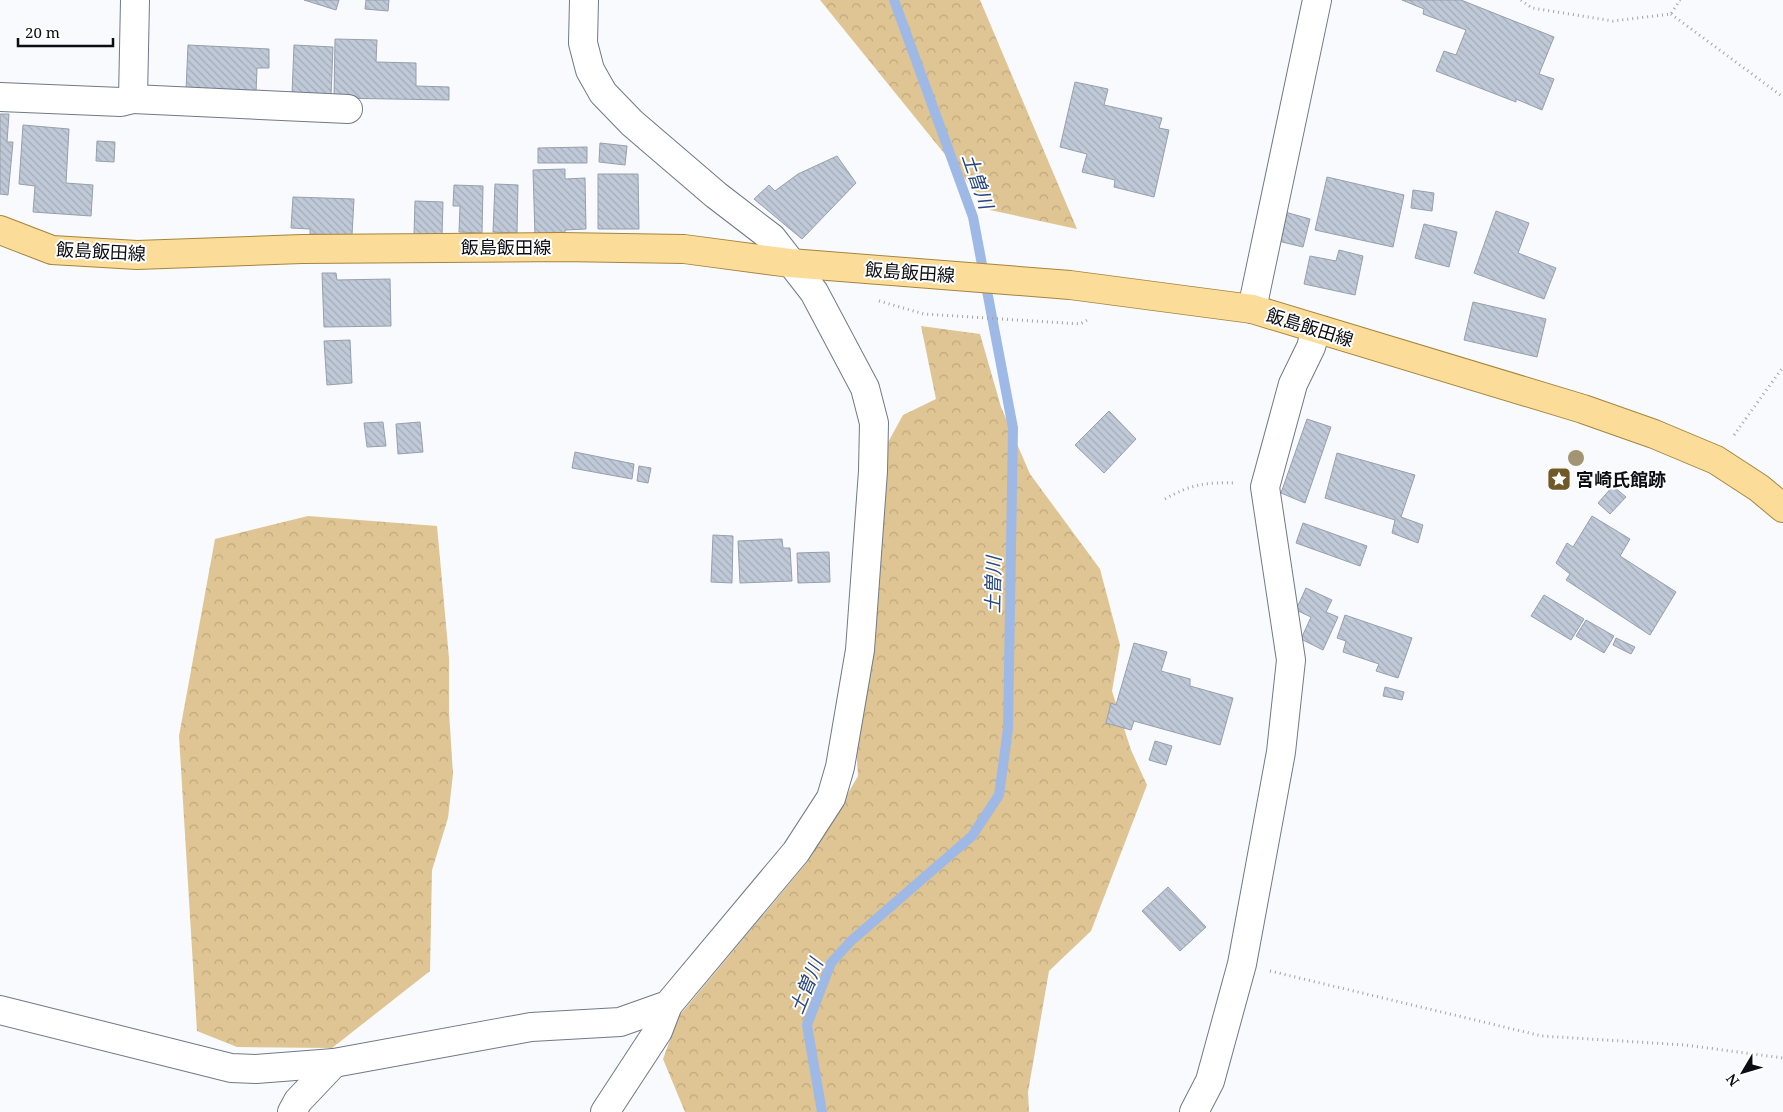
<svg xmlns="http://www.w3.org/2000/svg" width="1783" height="1112" viewBox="0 0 1783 1112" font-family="'Noto Serif','Noto Sans JP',serif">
<defs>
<pattern id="forest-crowns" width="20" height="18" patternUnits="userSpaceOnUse" patternTransform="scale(1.25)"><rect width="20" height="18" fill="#dfc593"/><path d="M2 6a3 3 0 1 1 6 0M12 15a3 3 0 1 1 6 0" fill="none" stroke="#bea87e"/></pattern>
<pattern id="building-back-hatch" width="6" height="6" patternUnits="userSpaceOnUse" patternTransform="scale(1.25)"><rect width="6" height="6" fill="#c0c9d7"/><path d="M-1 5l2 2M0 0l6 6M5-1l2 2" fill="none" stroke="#a4abb8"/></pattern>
</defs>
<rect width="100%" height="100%" fill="#f8fafd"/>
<!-- forest -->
<g fill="url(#forest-crowns)">
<path d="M820 0H980L1077 229 990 210Z"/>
<path d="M921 326 980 334 1001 407 1030 474 1100 569 1120 645 1112 691 1131 750 1147 785 1091 931 1049 971 1028 1092 1029 1112H685L663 1059 679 1016 809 860 858 776 850 655 886 446 903 415 936 399Z"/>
<path d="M308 516 437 526 449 658V712L453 774 448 818 432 870 430 971 332 1048 237 1047 197 1031 179 736 215 539Z"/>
</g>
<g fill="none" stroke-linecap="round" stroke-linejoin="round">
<!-- stream -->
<path stroke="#9fb9e7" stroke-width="10" d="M822 1112 807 1025 831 963 851 941 972 836 999 795 1008 729 1013 428 973 217 894 0"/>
</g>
<!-- building -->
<g fill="url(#building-back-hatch)" stroke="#979fad">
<path d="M304 0H339L336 10Z"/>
<path d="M366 0H389L388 11 365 9Z"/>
<path d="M1402 0H1461L1554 37 1539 74 1554 79 1542 110 1516 99V102L1436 71 1444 51 1456 55 1466 30 1423 14 1424 9Z"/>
<path d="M335 39 377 40 376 62 416 63V86L449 87V100L334 98Z"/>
<path d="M188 45 269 49V68H257L256 93 186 90Z"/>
<path d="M294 45 333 47 331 96 292 94Z"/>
<path d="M1075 82 1108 89 1104 105 1162 118 1159 128 1169 130 1154 197 1114 187 1115 180 1082 172 1087 154 1060 147Z"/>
<path d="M0 114H9L7 142H13L8 195 0 194Z"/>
<path d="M23 125 69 129 66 183 93 185 91 216 33 212 35 186 19 184Z"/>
<path d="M97 141 115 142 114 162 96 161Z"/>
<path d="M600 143 627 146 625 165 599 162Z"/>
<path d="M587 147V163H538V148Z"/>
<path d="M837 156 856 183 802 239 754 199 769 185 775 191 798 174Z"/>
<path d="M565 169V179L585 178 586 229 565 230V236H535L533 170Z"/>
<path d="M598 174H638L639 229H598Z"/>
<path d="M1327 177 1404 195 1393 247 1315 230Z"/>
<path d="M495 184 518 185 517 233 493 232Z"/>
<path d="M454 185 483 186 482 233 459 232 460 206H453Z"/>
<path d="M1413 190 1434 193 1432 211 1411 208Z"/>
<path d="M293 197 354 199 352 235 310 234V229L291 228Z"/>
<path d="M415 201 443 202 442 236 414 235Z"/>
<path d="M1496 211 1529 223 1518 253 1556 268 1544 299 1474 273Z"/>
<path d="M1285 212 1310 219 1303 247 1278 241Z"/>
<path d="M1424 224 1457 232 1449 267 1415 258Z"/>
<path d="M1339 250 1363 256 1355 295 1304 284 1310 256 1336 261Z"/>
<path d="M322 273H336L337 280 390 279 391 326 324 327Z"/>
<path d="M1473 302 1546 319 1537 357 1464 340Z"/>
<path d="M350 340 352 383 327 385 324 341Z"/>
<path d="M1109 411 1136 439 1104 473 1075 445Z"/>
<path d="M1307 419 1331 427 1305 503 1281 493Z"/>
<path d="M383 422 386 446 367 447 364 423Z"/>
<path d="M420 422 423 452 398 454 396 424Z"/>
<path d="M575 452 634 464 632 479 572 468Z"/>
<path d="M1337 453 1415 475 1401 517 1423 525 1418 543 1392 533 1395 520 1325 498Z"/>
<path d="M639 466 651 468 648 483 637 481Z"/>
<path d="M1613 486 1626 497 1610 514 1598 503Z"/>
<path d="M1592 516 1630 539 1620 556 1676 592 1650 635 1566 580 1570 574 1556 563 1567 543 1573 547Z"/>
<path d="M1303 523 1367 546 1360 566 1296 543Z"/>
<path d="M713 535 733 536 732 583 711 582Z"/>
<path d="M782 539 783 548H790L792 581 740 583 738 541Z"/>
<path d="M829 552 830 582 798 583 797 553Z"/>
<path d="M1306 588 1332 600 1326 612 1338 617 1323 650 1301 639 1311 617 1296 610Z"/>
<path d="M1544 595 1584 619 1571 640 1531 616Z"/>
<path d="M1345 615 1412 638 1398 678 1376 671 1379 664 1343 652 1346 641 1337 638Z"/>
<path d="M1586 620 1614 636 1604 653 1576 636Z"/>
<path d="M1616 638 1635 647 1631 654 1613 645Z"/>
<path d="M1134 643 1167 652 1161 671 1190 679V686L1233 698 1220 745 1134 721 1131 730 1106 723 1111 703 1116 705Z"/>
<path d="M1385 687 1404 692 1402 700 1383 696Z"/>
<path d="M1155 741 1172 746 1166 765 1149 760Z"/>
<path d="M1168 887 1206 927 1180 951 1142 911Z"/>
</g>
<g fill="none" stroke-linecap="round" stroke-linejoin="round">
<!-- minor casing -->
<g stroke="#717986" stroke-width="30">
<g id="minor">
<path d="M135 0 133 99 348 109"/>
<path d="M0 97 121 102 133 99"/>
<path d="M1252 309 1317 0"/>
<path d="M0 1010 231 1068 256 1069 334 1063 531 1027 620 1022 668 1005 796 852 831 798 840 767 860 650 873 471 874 423 865 388 814 292 772 238 716 195 632 123 603 93 590 70 583 43 584 0"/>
<path d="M292 1112 298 1101 334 1063"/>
<path d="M605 1112 658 1031 668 1005"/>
<path d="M1194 1112 1210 1081 1242 964 1281 752 1291 660 1265 487 1293 384 1311 347 1316 329"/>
</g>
</g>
<!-- major casing -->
<g stroke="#a6843e" stroke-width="30">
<path id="major" d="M0 230 52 250 137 255 302 249 561 247 684 249 790 263 1070 285 1252 309 1583 409 1654 434 1716 460 1759 488 1783 508"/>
</g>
<!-- path -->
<g stroke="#a1a3a7" stroke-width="3" stroke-dasharray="1 4" stroke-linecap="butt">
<path d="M1521 0 1532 8 1613 21 1671 14 1680 0"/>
<path d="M1671 14 1783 97"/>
<path d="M879 301 924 314 1080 324 1089 319"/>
<path d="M1734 435 1783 367"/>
<path d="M1165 499C1191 484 1207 482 1237 483"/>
<path d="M1270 971 1542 1036 1685 1045 1783 1058"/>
</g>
<!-- minor -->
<use href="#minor" stroke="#fff" stroke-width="28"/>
<!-- major -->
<use href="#major" stroke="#fbdc99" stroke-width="28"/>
</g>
<!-- trees -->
<circle fill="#a39573" cx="1576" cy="458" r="8"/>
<!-- icons -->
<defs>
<g id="sight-square" transform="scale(1.25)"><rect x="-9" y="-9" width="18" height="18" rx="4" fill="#715a2a" stroke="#fff"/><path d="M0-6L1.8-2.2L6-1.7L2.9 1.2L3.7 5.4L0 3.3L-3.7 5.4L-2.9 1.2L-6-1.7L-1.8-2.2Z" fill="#fff"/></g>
</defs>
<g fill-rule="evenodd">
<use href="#sight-square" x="1559" y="479"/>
</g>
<g text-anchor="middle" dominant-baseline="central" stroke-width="4" stroke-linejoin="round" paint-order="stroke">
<!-- street labels -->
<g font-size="18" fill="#0b0d12" stroke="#fff">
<text x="506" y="247">飯島飯田線</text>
<text transform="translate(101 251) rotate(3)">飯島飯田線</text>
<text transform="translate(910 272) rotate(4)">飯島飯田線</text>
<text transform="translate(1310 327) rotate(17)">飯島飯田線</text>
</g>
<!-- poi labels -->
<g font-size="18" font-weight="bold" fill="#0b0d12" stroke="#fff" text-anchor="start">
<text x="1576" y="479">宮崎氏館跡</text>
</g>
<!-- water labels -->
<g font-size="19" font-style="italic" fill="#294780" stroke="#fff">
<text transform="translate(978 181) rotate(71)">土曽川</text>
<text transform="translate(993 585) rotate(-89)">土曽川</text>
<text transform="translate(806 986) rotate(-68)">土曽川</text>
</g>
</g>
<!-- north arrow -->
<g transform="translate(1743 1072) rotate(232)" stroke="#ffffff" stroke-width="4" paint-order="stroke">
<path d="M0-4L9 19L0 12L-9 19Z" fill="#0b0d12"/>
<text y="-8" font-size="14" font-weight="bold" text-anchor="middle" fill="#0b0d12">N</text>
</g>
<!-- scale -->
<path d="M18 38v8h95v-8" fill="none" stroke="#0b0d12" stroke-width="2.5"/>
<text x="25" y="38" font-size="15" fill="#0b0d12" stroke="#ffffff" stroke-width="4" paint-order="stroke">20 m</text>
</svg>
